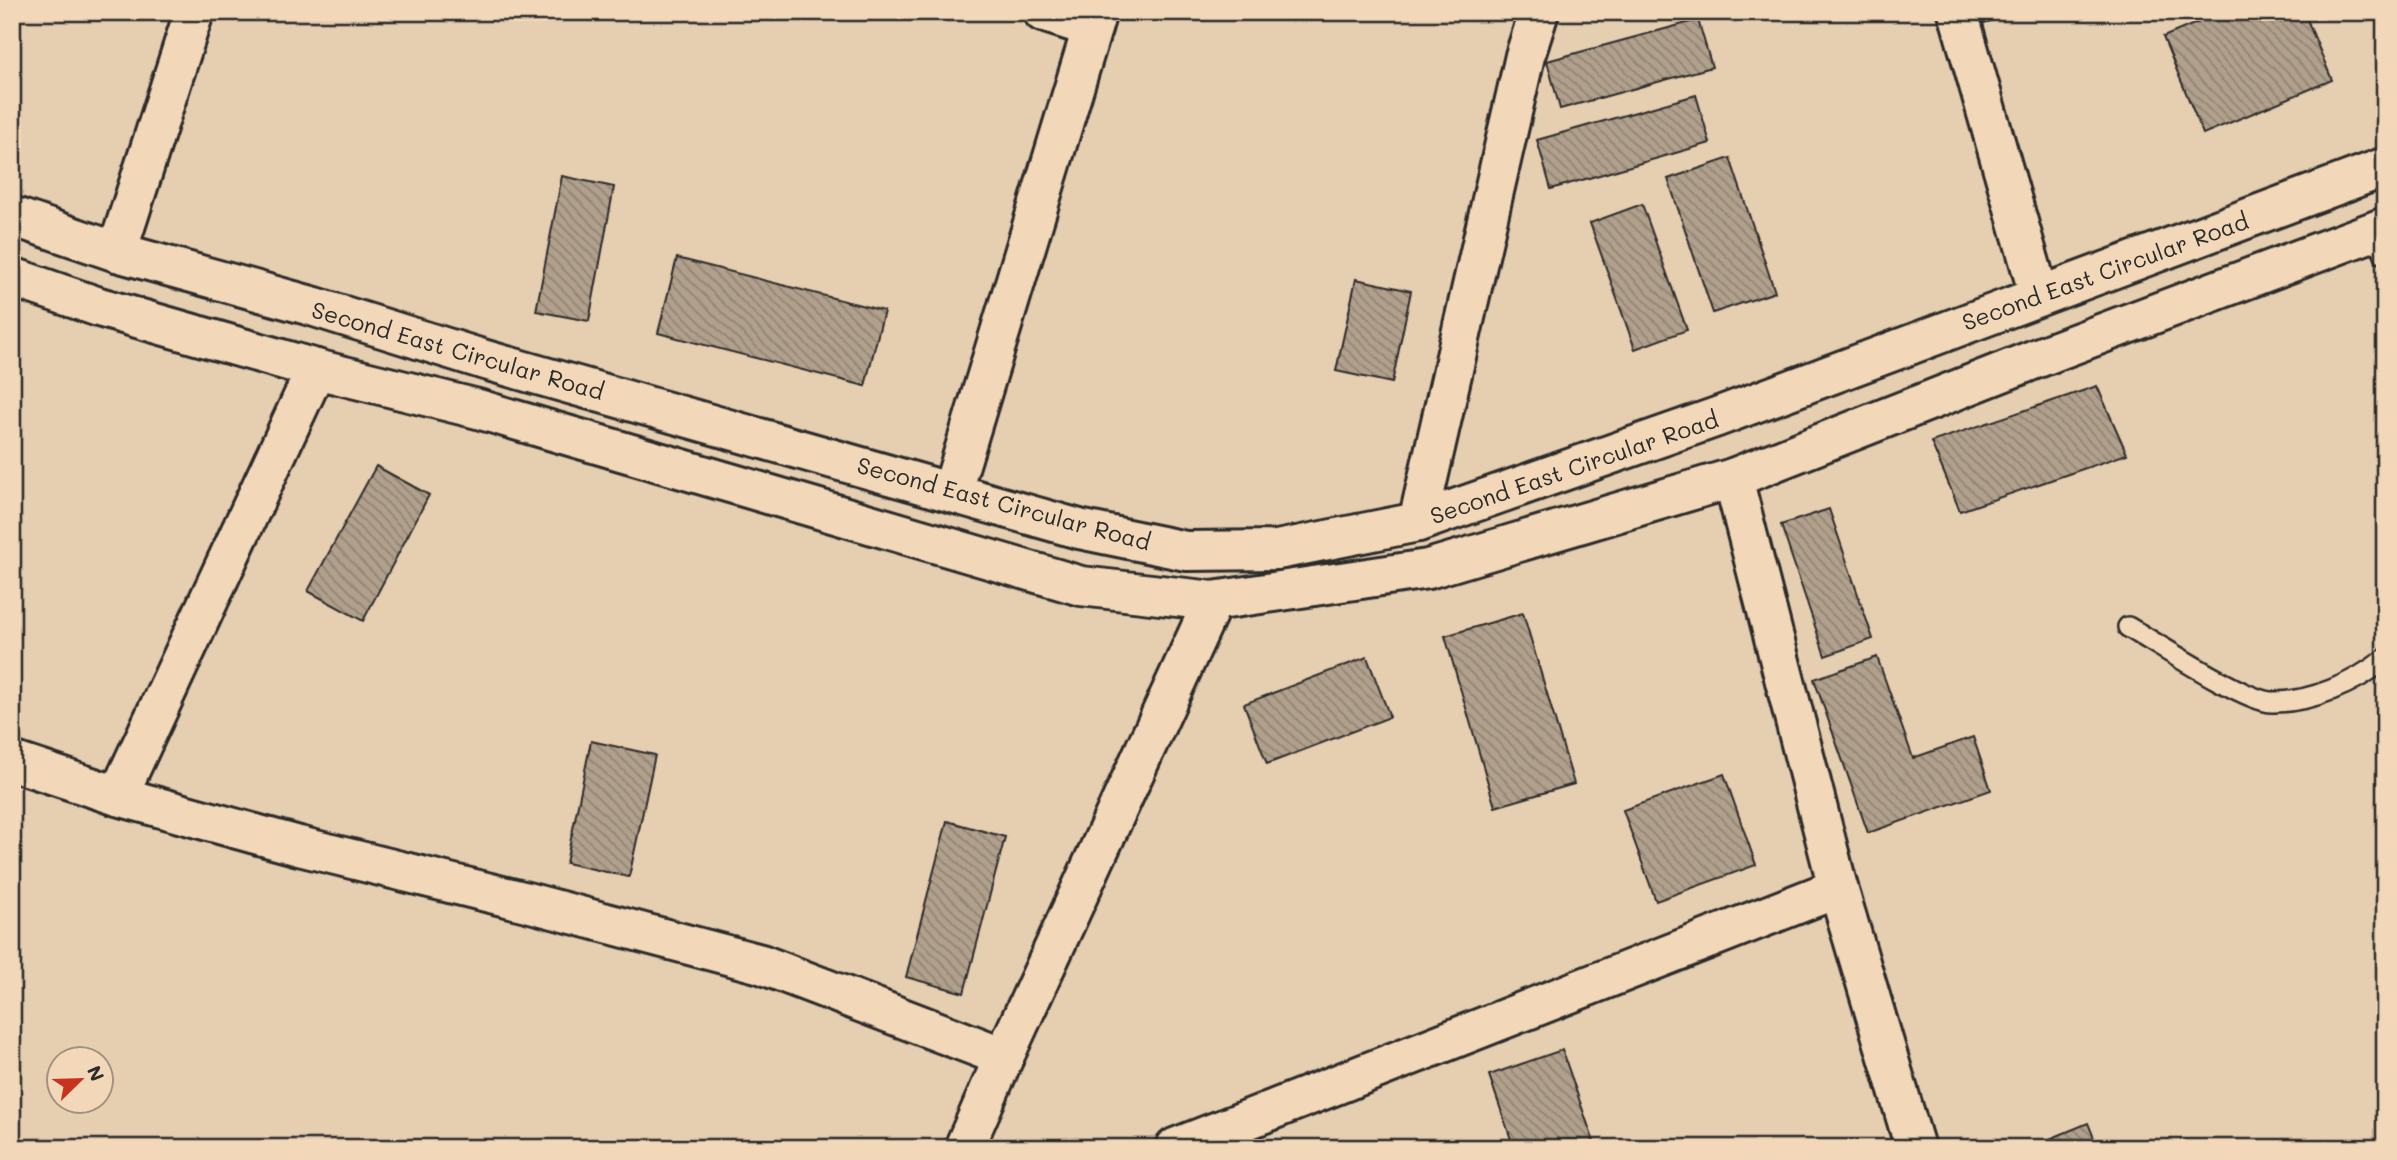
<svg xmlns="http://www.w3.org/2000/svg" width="2397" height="1160" viewBox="0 0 2397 1160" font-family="Mali,sans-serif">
<defs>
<pattern id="building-back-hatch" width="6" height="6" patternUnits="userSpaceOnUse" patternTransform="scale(1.75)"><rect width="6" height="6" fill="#b1a08c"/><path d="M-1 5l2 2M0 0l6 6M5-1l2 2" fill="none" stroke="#908373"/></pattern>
</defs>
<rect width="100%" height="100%" fill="#e6ceb1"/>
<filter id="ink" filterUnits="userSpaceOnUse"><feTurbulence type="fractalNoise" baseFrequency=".0143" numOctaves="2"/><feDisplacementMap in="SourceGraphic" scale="14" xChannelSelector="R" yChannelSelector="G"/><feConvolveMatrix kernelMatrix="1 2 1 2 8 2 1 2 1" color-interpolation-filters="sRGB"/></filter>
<g filter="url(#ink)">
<!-- building -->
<g fill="url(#building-back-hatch)" stroke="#2b2b2b" stroke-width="2">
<path d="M1977 12H2018L1981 24Z"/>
<path d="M2223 12H2304L2332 80 2203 134 2163 37Z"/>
<path d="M1698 20 1712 67 1560 109 1547 61Z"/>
<path d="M1696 95 1710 143 1551 189 1537 140Z"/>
<path d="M1730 158 1775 292 1713 313 1668 179Z"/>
<path d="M562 176 614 187 589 321 536 311Z"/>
<path d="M1642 204 1687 330 1635 349 1590 223Z"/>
<path d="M677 258 884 311 865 386 658 333Z"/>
<path d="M1356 279 1411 291 1392 383 1336 371Z"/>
<path d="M2097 386 2127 454 1960 511 1931 442Z"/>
<path d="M376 466 429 495 363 621 308 591Z"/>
<path d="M1829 509 1873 639 1825 656 1781 525Z"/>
<path d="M1523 613 1574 784 1495 807 1445 636Z"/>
<path d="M1367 657 1390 717 1267 764 1244 704Z"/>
<path d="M1877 657 1913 758 1973 737 1991 790 1868 833 1814 679Z"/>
<path d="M591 741 655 755 629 877 566 863Z"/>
<path d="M1724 774 1756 865 1656 901 1623 810Z"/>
<path d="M947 821 1005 837 964 993 906 977Z"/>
<path d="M1562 1050 1596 1148H1514L1489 1075Z"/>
<path d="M2088 1123 2098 1148H2028Z"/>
</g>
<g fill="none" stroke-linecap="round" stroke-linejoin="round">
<!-- lane casing -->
<g stroke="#2b2b2b" stroke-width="24">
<g id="lane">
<path d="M2378 230 2385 255"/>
<path d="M2128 627C2156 643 2245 701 2271 702 2310 703 2355 683 2385 659"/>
</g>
</g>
<!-- street casing -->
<g stroke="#2b2b2b" stroke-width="44">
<g id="street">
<path d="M1043 12 1092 28"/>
<path d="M1958 12 2039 295"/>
<path d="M117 252 194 12"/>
<path d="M1733 478 1838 888 1915 1148"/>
<path d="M952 491 1097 12"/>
<path d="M1418 522 1525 56 1539 12"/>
<path d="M12 761 118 796 299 846 527 902 761 964 1004 1057"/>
<path d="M118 796 316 369"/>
<path d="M964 1148 1004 1057 1213 601"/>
<path d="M1175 1148 1838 888"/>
</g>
</g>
<!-- secondary casing -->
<g stroke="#2b2b2b" stroke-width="44">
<g id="secondary">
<path d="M12 216 117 252 315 307 482 359 1079 529 1186 551 1277 550 1418 522 1717 417 2385 167"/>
<path d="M12 277 99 307 316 369 478 409 1081 586 1213 601 1428 569 1733 478 2058 350 2385 227"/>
</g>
</g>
<!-- lane -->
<use href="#lane" stroke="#f2d8b9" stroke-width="19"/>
<!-- street -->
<use href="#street" stroke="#f2d8b9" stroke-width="38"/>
<!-- secondary -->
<use href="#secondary" stroke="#f2d8b9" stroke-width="38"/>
</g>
</g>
<g text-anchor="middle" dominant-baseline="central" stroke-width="6" stroke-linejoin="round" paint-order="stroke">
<!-- street labels -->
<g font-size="23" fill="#2b2b2b" stroke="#f2d8b9">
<text transform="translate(2105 271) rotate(-20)">Second East Circular Road</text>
<text transform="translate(458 350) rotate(16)">Second East Circular Road</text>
<text transform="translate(1574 467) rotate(-19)">Second East Circular Road</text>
<text transform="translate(1004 503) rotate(15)">Second East Circular Road</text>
</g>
</g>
<!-- margin -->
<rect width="2397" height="1160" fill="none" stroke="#f2d8b9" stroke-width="42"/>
<rect x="21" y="21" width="2355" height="1118" fill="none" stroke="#2b2b2b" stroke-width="2.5" filter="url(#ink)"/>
<!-- north arrow -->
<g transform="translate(80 1080) rotate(67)"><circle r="33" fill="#f2d8b9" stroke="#a29380" stroke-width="2"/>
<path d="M0-5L12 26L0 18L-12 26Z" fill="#c8321e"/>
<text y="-10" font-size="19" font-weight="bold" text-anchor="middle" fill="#2b2b2b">N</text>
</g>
</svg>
